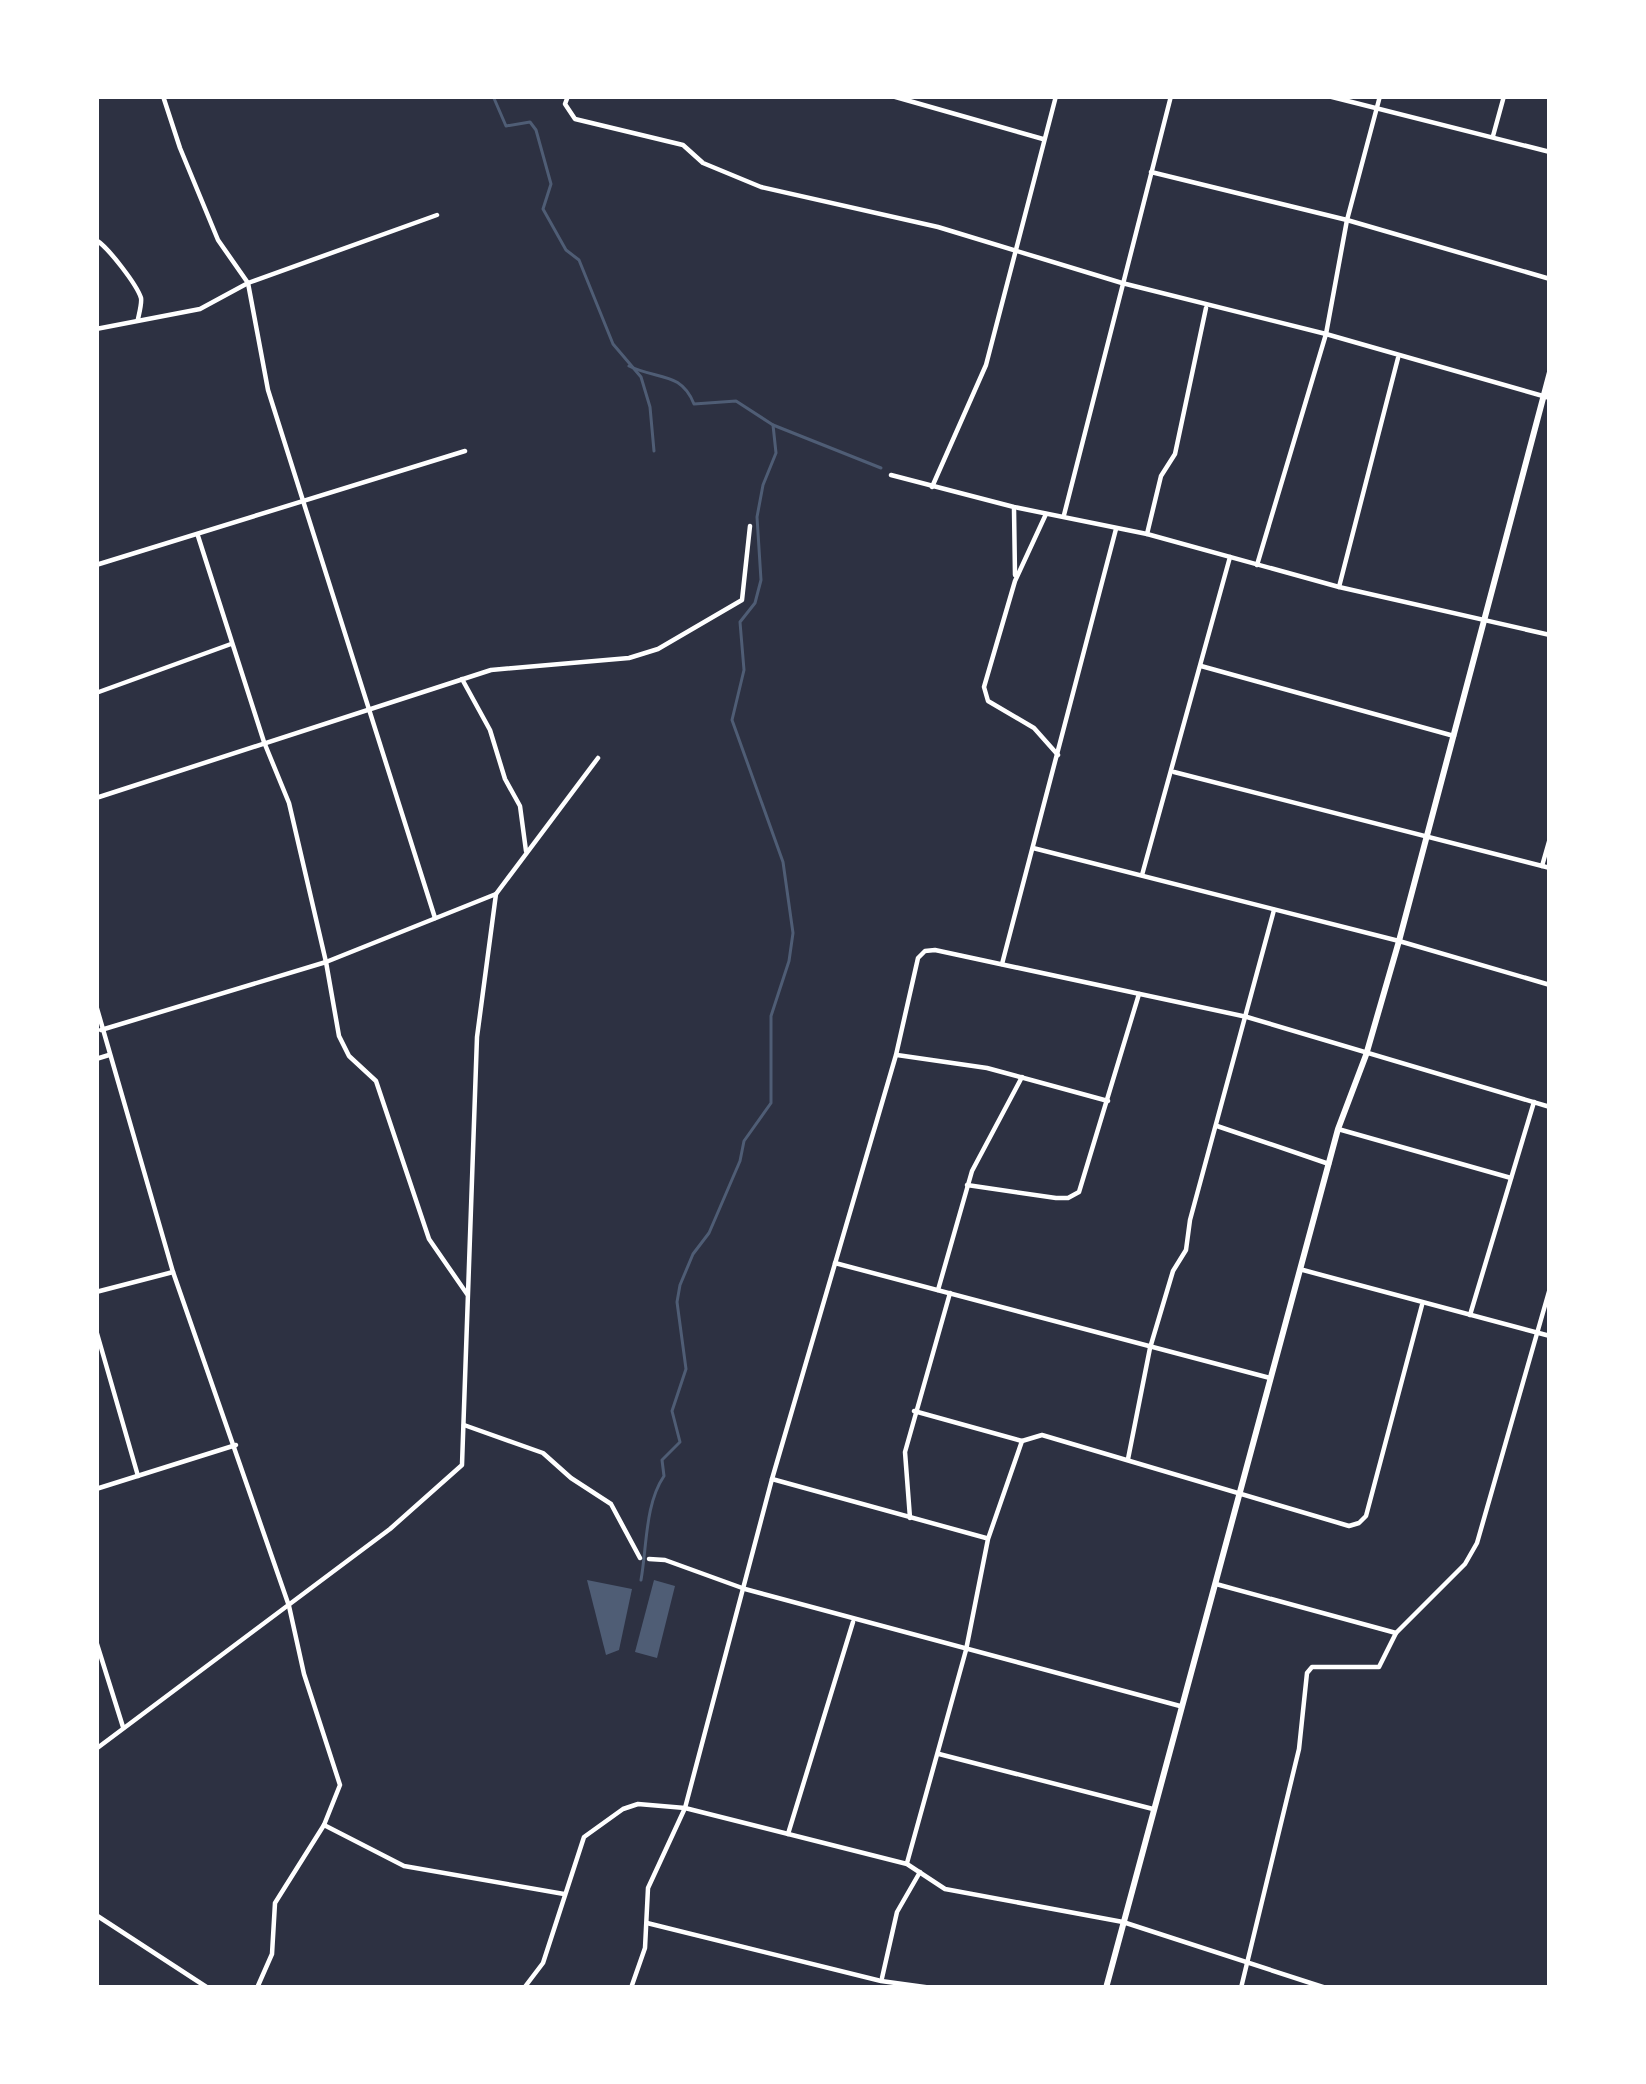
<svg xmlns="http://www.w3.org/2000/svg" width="1646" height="2084" viewBox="0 0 1646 2084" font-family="Roboto,sans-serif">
<rect width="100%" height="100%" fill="#2d3142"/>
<!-- water -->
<g fill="#4f5d75">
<path d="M587 1580 632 1589 619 1650 606 1655Z"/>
<path d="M654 1580 675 1586 657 1658 635 1652Z"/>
</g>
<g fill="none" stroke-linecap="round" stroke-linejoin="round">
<!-- stream -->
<g stroke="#4f5d75" stroke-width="3">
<path d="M493 96 506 126 530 122 536 130 551 184 543 209 566 250 579 260 613 344 641 377 650 407 654 451"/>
<path d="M629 366C657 380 681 371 694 404L736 401 773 425 776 453 763 485 757 517 761 580 755 603 740 622 744 670 732 720 783 862 793 933 789 961 771 1016V1103L744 1141 740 1161 709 1233 693 1254 680 1285 677 1302 686 1369 672 1411 680 1442 662 1460 664 1476C645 1504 647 1546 641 1580"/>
<path d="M773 425 881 468"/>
</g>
<!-- minor -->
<g stroke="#fff" stroke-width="4.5">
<path d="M163 96 180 148 218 240 248 283 268 390 435 918"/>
<path d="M568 96 565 104 575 119 683 145 703 163 761 187 938 227 1122 283 1326 334 1550 398"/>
<path d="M892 96 1043 139"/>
<path d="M1328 96 1550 152"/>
<path d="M1493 136 1504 96"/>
<path d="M1151 172 1347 220 1550 279"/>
<path d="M96 240C108 247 137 285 141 298 142 303 139 314 138 319"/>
<path d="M96 329 200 309 248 283 437 215"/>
<path d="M891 475 1014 507 1147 534 1339 587 1550 635"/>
<path d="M932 487 986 365 1056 96"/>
<path d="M1014 509 1015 575"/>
<path d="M1046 514 1015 581 984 687 988 701 1034 728 1058 755"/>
<path d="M1064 515 1171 96"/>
<path d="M1147 534 1161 476 1175 454 1206 308"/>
<path d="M198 536 264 742 289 803 326 962 339 1036 349 1056 376 1081 429 1239 467 1294"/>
<path d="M96 565 465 451"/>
<path d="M1257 565 1326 334 1347 220 1380 96"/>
<path d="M1339 587 1398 358"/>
<path d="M1201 666 1454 736"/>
<path d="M462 679 490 730 505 779 520 806 526 851"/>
<path d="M96 693 231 644"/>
<path d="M1174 772 1550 868"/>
<path d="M96 798 491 670 629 658 658 649 742 600 750 526"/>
<path d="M1033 848 1399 941 1550 985"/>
<path d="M1542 866 1550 838"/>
<path d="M1142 875 1230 557"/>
<path d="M1002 964 1116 529"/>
<path d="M96 1005 173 1272 289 1606 304 1674 340 1785 324 1825 275 1903 272 1954 257 1988"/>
<path d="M101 1030 326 962 496 894"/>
<path d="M897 1055 987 1068 1108 1101"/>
<path d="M96 1059 109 1055"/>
<path d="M1217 1126 1329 1164"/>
<path d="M1338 1129 1511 1178"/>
<path d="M967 1185 1056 1198H1068L1079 1192 1139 994"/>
<path d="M835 1263 1270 1378"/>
<path d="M1303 1270 1550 1336"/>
<path d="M938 1290 972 1171 1022 1077"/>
<path d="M96 1292 173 1272"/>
<path d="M1470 1315 1534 1102"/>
<path d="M96 1330 138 1476"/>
<path d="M914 1411 1022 1441 1042 1435 1349 1526 1359 1523 1366 1516 1422 1305"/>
<path d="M464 1425 543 1453 571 1478 611 1504 640 1558"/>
<path d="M1128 1459 1150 1348 1173 1271 1186 1250 1190 1220 1274 910"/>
<path d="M772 1479 986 1538"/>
<path d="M96 1489 236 1445"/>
<path d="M910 1518 905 1452 950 1293"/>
<path d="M649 1559 665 1560 745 1589 1180 1706"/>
<path d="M1216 1584 1396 1633"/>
<path d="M96 1641 123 1727"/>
<path d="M96 1749 390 1529 462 1465 477 1037 496 894 598 758"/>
<path d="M939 1754 1153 1809"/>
<path d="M324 1825 404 1866 564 1894"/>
<path d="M788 1834 853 1622"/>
<path d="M907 1863 966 1650 988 1539 1022 1441"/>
<path d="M96 1915 208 1988"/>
<path d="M647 1923 881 1981 932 1988"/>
<path d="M882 1978 897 1912 920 1872"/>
<path d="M524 1988 543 1963 584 1837 623 1809 638 1804 685 1808 907 1864 945 1889 1123 1922 1326 1988"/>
<path d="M631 1988 645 1948 648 1888 685 1808 772 1479 896 1055 918 958 925 951 935 950 1247 1017 1550 1107"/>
<path d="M1241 1988 1299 1749 1307 1673 1312 1667H1379L1396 1633 1465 1564 1477 1543 1550 1288"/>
</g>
<!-- tertiary -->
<path stroke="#fff" stroke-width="6" d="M1106 1988 1338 1129 1366 1055 1399 941 1550 372"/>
</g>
<!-- border -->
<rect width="1646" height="2084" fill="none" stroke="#ffffff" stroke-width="198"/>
</svg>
